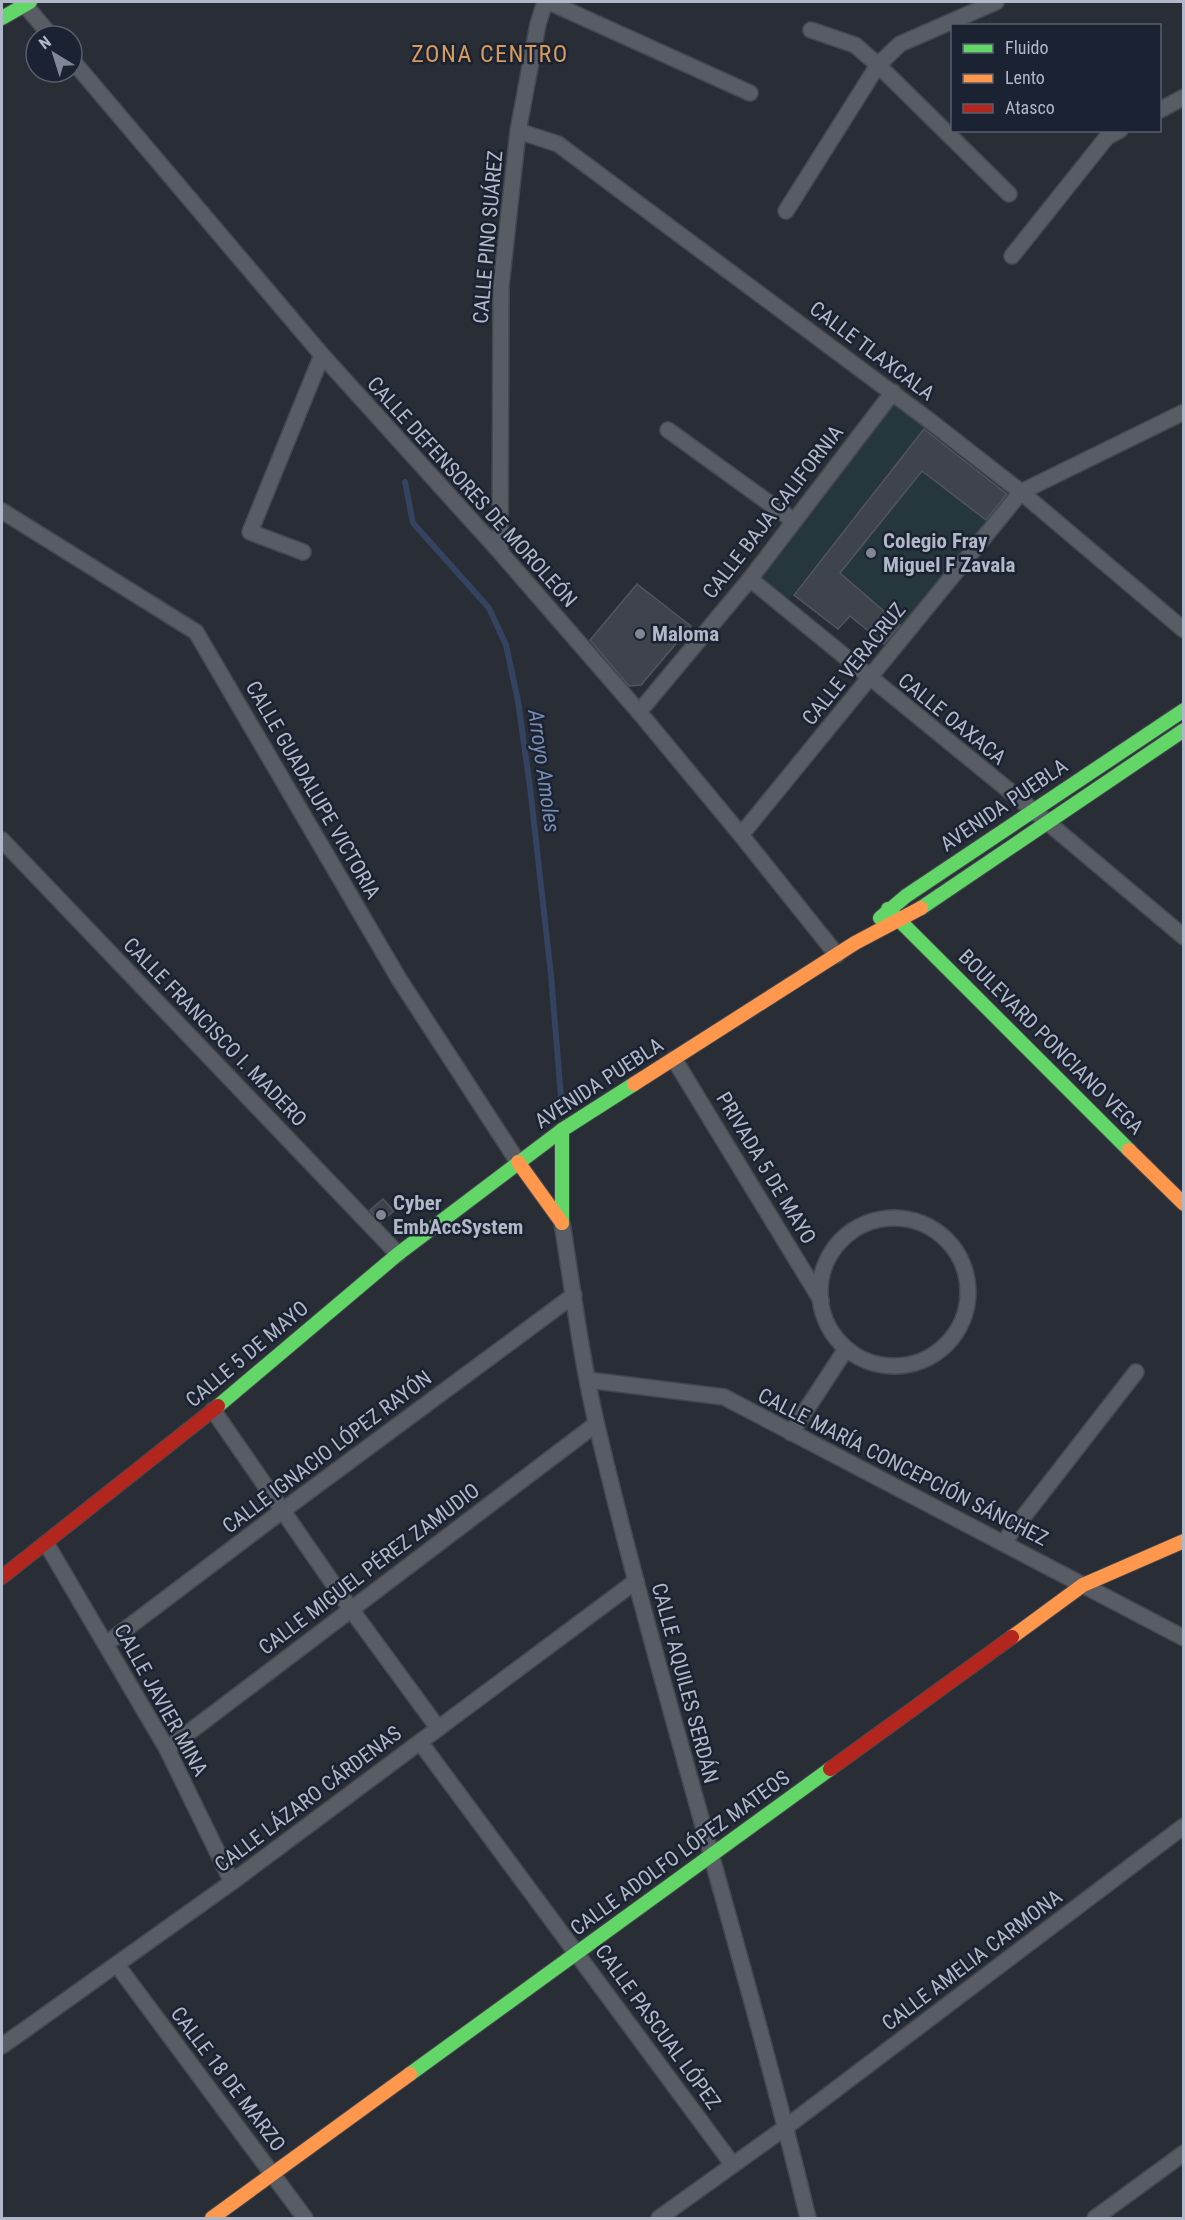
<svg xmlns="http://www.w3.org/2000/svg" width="1185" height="2220" viewBox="0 0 1185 2220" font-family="'Roboto Condensed',sans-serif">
<rect width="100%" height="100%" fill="#282d36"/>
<!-- green -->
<g fill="#25373c">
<path d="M893 392 930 421 783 607 750 579Z"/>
<path d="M922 471 994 526 908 632 840 573Z"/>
</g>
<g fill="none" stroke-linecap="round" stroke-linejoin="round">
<!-- stream -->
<path stroke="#344360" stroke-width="6" d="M405 482 413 523 489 608 506 645 518 701 530 787 551 975 561 1097"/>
</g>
<!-- building -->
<g fill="#3f444c" stroke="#50555e" stroke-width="1.5">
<path d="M924 429 1007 494 986 520 922 471 840 573 900 625 884 644 850 616 838 629 794 595Z"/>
<path d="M637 584 691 626 641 685 629 686 590 640Z"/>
<path d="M383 1199 394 1211 381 1222 370 1210Z"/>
</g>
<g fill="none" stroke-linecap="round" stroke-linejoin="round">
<!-- street casing -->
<g stroke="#44484f" stroke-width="18">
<g id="street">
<path d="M549 2 750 93"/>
<path d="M25 5 51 36"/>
<path d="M811 30 855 45 878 65 1009 194"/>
<path d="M72 60 322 355 500 552 639 712 741 835 837 955"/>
<path d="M1160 110 1184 97"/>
<path d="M518 131 558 144 930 421 1021 492 1184 630"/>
<path d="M786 211 878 65 900 44 996 2"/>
<path d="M1012 256 1107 137 1120 130"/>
<path d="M668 430 794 521"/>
<path d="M2 511 196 632 399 979 518 1162"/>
<path d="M303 552 250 532 322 355"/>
<path d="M500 552 501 286 518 131 538 24 545 2"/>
<path d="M750 579 1034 811 1184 937"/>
<path d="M639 712 750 579 893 392"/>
<path d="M741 835 1021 492 1184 412"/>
<path d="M2 840 398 1254"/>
<path d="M674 1059 821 1300"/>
<circle cx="894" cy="1292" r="74"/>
<path d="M562 1223C573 1290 581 1359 597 1426 660 1692 744 1953 808 2218"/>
<path d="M588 1380 724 1397 1184 1638"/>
<path d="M213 1410 350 1608 438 1728"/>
<path d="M791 1433 846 1349"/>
<path d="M46 1543 167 1749 232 1882"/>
<path d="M1003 1543 1136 1372"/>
<path d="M106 1644 282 1511 574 1295"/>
<path d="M420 1742 733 2165"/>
<path d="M167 1749 596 1424"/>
<path d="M117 1965 305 2218"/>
<path d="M2 2046 232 1882 636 1581"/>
<path d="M659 2218 786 2127 1184 1826"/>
<path d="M1095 2218 1184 2153"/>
</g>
</g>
<!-- fast casing -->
<g stroke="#44484f" stroke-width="16">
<g id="fast">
<path d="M2 18 30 2"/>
<path d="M921 908 1184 730"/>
<path d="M888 909 1129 1150"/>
<path d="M880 918 906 896 1184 710"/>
<path d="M562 1130V1223"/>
<path d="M218 1406 398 1254 562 1130 634 1084"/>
<path d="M410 2074 830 1769"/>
</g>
</g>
<!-- slow casing -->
<g stroke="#44484f" stroke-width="16">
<g id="slow">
<path d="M634 1084 855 943 921 908"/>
<path d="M1129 1150 1184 1204"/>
<path d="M518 1162 562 1223"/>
<path d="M1012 1637 1083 1585 1184 1541"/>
<path d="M212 2218 410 2074"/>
</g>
</g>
<!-- jam casing -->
<g stroke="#44484f" stroke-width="16">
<g id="jam">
<path d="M2 1577 218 1406"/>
<path d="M830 1769 1012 1637"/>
</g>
</g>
<!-- street -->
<use href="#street" stroke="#585c64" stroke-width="15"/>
<!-- fast -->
<use href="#fast" stroke="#63d668" stroke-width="14"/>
<!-- slow -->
<use href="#slow" stroke="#ff974d" stroke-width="14"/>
<!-- jam -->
<use href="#jam" stroke="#b3261e" stroke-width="14"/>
</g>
<!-- markers -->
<g fill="#818795" stroke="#1b2231" stroke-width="2">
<circle cx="871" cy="553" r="6"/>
<circle cx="640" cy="634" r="6"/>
<circle cx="381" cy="1215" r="6"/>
</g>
<g text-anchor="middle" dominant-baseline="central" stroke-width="5" stroke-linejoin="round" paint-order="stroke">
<!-- street labels -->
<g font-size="21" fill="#b1b8c8" stroke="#1b2231">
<text transform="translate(488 237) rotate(-85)">CALLE PINO SUÁREZ</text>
<text transform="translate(872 351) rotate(37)">CALLE TLAXCALA</text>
<text transform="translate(472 492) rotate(48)">CALLE DEFENSORES DE MOROLEÓN</text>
<text transform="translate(773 512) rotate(-52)">CALLE BAJA CALIFORNIA</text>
<text transform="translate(854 664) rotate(-51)">CALLE VERACRUZ</text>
<text transform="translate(952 719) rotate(39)">CALLE OAXACA</text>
<text transform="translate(313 790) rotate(60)">CALLE GUADALUPE VICTORIA</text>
<text transform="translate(1004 805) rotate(-34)">AVENIDA PUEBLA</text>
<text transform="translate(215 1032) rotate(46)">CALLE FRANCISCO I. MADERO</text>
<text transform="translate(1051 1042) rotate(45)">BOULEVARD PONCIANO VEGA</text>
<text transform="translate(599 1083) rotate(-33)">AVENIDA PUEBLA</text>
<text transform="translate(766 1168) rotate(59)">PRIVADA 5 DE MAYO</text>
<text transform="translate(247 1354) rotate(-40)">CALLE 5 DE MAYO</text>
<text transform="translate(327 1452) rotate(-37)">CALLE IGNACIO LÓPEZ RAYÓN</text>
<text transform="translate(903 1467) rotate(27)">CALLE MARÍA CONCEPCIÓN SÁNCHEZ</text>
<text transform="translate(369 1569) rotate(-37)">CALLE MIGUEL PÉREZ ZAMUDIO</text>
<text transform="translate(685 1683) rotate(75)">CALLE AQUILES SERDÁN</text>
<text transform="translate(161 1700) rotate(61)">CALLE JAVIER MINA</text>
<text transform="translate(308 1799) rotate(-37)">CALLE LÁZARO CÁRDENAS</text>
<text transform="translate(680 1853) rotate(-36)">CALLE ADOLFO LÓPEZ MATEOS</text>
<text transform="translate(972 1960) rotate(-37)">CALLE AMELIA CARMONA</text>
<text transform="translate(658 2027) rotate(54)">CALLE PASCUAL LÓPEZ</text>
<text transform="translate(228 2079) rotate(53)">CALLE 18 DE MARZO</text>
</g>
<!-- poi labels -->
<g font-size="21" font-weight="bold" fill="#b1b8c8" stroke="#1b2231" text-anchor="start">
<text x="883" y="541">Colegio Fray<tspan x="883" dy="24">Miguel F Zavala</tspan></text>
<text x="652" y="634">Maloma</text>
<text x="393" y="1203">Cyber<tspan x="393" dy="24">EmbAccSystem</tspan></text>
</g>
<!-- water labels -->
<g font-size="22" font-style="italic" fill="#788cb1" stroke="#1b2231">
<text transform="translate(544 771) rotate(82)">Arroyo Amoles</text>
</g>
<!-- quarter labels -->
<g font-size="24" letter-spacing="1.5" fill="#d79c5d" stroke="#1b2231">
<text x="490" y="54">ZONA CENTRO</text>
</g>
</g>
<!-- border -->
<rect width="1185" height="2220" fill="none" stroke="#b1b8c8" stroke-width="6"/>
<!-- legend -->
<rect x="951" y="24" width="210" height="108" fill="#1b2231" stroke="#575e6d" stroke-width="1.5"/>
<rect x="963" y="44" width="30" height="9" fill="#63d668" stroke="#575e6d" stroke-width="1.5"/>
<text x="1005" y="54" font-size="18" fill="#b1b8c8">Fluido</text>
<rect x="963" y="74" width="30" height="9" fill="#ff974d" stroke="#575e6d" stroke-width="1.5"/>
<text x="1005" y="84" font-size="18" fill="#b1b8c8">Lento</text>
<rect x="963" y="104" width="30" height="9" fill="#b3261e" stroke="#575e6d" stroke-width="1.5"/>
<text x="1005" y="114" font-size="18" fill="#b1b8c8">Atasco</text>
<!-- north arrow -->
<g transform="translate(54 54) rotate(322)"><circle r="28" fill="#1b2231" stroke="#575e6d" stroke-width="1.5"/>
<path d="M0-4.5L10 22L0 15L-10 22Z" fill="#818795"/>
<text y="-9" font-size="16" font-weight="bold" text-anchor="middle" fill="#b1b8c8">N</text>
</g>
</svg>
